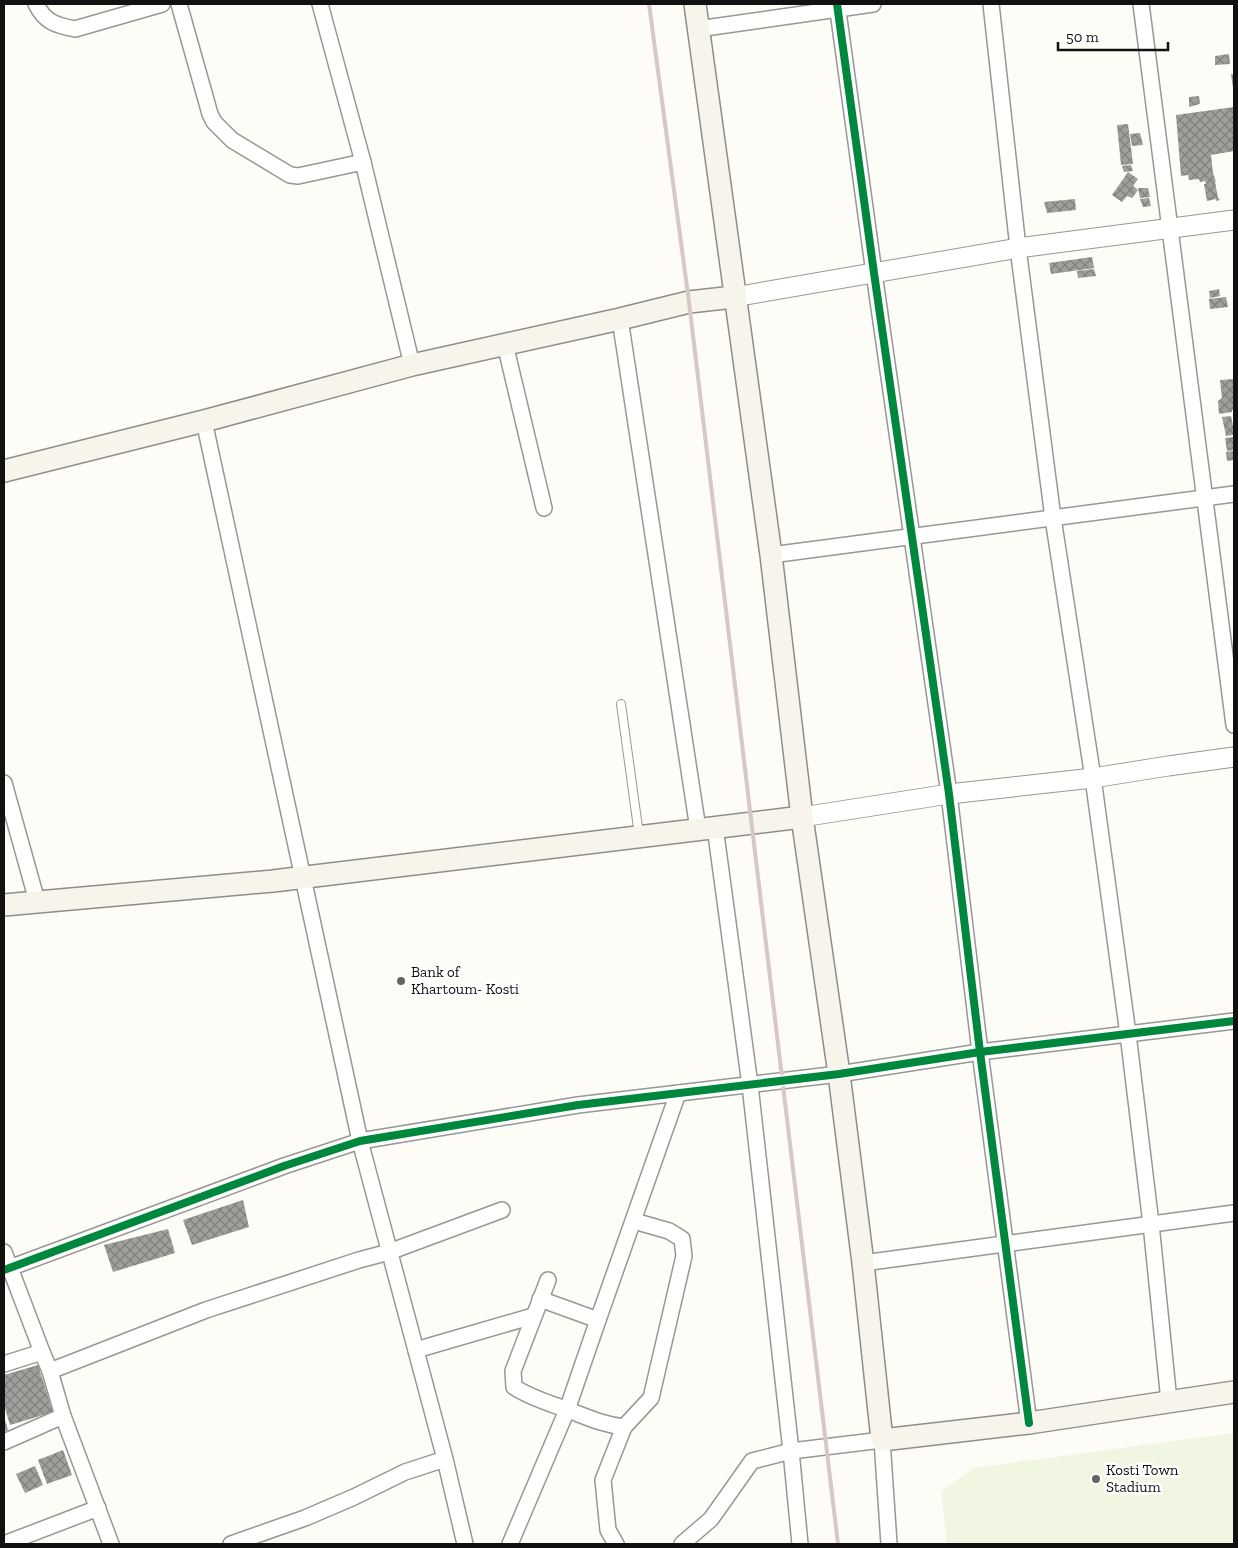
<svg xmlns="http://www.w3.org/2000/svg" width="1238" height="1548" viewBox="0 0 1238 1548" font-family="'Zilla Slab',serif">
<defs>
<pattern id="building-cross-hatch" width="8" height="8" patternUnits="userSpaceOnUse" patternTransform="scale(1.25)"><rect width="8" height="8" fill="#a19f9c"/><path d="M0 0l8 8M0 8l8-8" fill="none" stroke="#82807e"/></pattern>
</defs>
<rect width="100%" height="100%" fill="#fdfcf7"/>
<!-- pitch -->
<path fill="#f0f6e1" d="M1234 1433V1544H947L941 1491 974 1468Z"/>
<!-- building -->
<g fill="url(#building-cross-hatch)">
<path d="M1229 54 1230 64 1215 65V56Z"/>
<path d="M1231 74H1234V88H1233Z"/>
<path d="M1199 96 1200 104 1189 107V97Z"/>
<path d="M1234 107V151L1211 155 1213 173 1216 182H1215L1218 198 1220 200 1216 201V199L1207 201 1204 184H1206L1205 181 1200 182 1199 179 1189 180 1188 175 1181 176 1176 115Z"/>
<path d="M1128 124 1133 164 1121 165 1117 125Z"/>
<path d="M1140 133 1143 145 1132 146 1130 134Z"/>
<path d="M1131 165 1133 171 1124 172 1122 166Z"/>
<path d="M1128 172 1138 179 1133 186 1138 190 1132 198 1127 196 1122 202 1112 195Z"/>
<path d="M1138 188H1148L1150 197 1140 198Z"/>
<path d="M1149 198 1151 206 1143 207 1140 199Z"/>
<path d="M1075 199 1076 210 1047 213 1044 202Z"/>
<path d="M1092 257 1094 268 1051 274 1049 263Z"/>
<path d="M1094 269 1096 276 1078 278 1077 271Z"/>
<path d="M1219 289 1220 296 1210 298 1209 291Z"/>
<path d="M1226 297 1228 307 1210 309 1209 299Z"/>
<path d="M1234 379V410H1232V412L1219 414 1218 401 1222 398 1220 380Z"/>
<path d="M1231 416 1233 426 1226 427 1233 426 1234 435 1226 436 1222 417Z"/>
<path d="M1234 437V450L1227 451 1225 438Z"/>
<path d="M1234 451V460L1227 461 1226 452Z"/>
<path d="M243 1200 249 1227 192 1245 183 1220Z"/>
<path d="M168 1229 175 1253 113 1272 104 1245Z"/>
<path d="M38 1365 53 1412 10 1425 4 1405V1375Z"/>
<path d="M4 1417 8 1430 4 1432Z"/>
<path d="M63 1450 72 1475 47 1484 38 1460Z"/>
<path d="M35 1466 43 1485 25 1493 16 1474Z"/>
</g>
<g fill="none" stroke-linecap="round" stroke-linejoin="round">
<!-- service casing -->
<g stroke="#979795" stroke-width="10">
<path id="service" d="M621 704 639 835"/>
</g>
<!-- minor casing -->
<g stroke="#979795" stroke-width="18">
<g id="minor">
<path d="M36 4C45 22 55 25 75 29L162 4"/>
<path d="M179 4 210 114 214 122 232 140 290 175 298 176 363 162"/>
<path d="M320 4 363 162 412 365"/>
<path d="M837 4 874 273 949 794 980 1052 1029 1423"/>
<path d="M991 4 1018 248 1053 518 1093 778 1128 1034 1151 1224 1169 1401"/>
<path d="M1141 4 1234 725"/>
<path d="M698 29 873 4"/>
<path d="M620 319 698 829"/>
<path d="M505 344 544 508"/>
<path d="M204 421 360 1141 445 1459 465 1544"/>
<path d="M771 555 1234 494"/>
<path d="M4 783 37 901"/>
<path d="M715 827 750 1085 791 1451 800 1544"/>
<path d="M4 1252 42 1352 50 1371 63 1416 111 1544"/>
<path d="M863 1263 1234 1213"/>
<path d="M4 1270 284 1166 360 1141 578 1105 839 1074 980 1052 1234 1021"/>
<path d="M548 1280 513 1371 514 1387C531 1398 549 1403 568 1410 587 1417 604 1425 624 1427L651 1398 684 1256 682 1239 669 1231 634 1221"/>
<path d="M540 1299 598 1320"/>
<path d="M416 1350 533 1316"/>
<path d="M4 1364 42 1352"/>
<path d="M50 1371 206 1310 359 1260 389 1252 502 1210"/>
<path d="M4 1442 63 1416"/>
<path d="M4 1544 98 1508"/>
<path d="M231 1544 305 1518 354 1497 405 1472 445 1459"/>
<path d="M510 1544 567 1410 598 1320 678 1093"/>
<path d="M616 1544 608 1530 603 1480 624 1427"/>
<path d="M682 1544 711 1519 752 1461 791 1451 882 1440 889 1544"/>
</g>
</g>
<!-- tertiary casing -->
<g stroke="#979795" stroke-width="21">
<g id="tertiary">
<path d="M734 297 1018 248 1234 220"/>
<path d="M802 817 949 794 1093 778 1168 766 1234 757"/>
</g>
</g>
<!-- secondary casing -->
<g stroke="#8e8d8b" stroke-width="24">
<g id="secondary">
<path d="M695 4 771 555 802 817 839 1074 863 1263 882 1440 1029 1423 1234 1392"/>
<path d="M4 471 204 421 412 365 620 319 689 302 734 297"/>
<path d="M4 905 273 881 802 817"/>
</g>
</g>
<!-- service -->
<use href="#service" stroke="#fffffe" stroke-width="8"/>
<!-- minor -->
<use href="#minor" stroke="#fffffe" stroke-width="15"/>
<!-- tertiary -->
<use href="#tertiary" stroke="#fffffe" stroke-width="19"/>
<!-- secondary -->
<use href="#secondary" stroke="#f6f4eb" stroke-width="21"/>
<!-- rail -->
<path stroke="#d9c6c7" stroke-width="4" d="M649 4 689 302 838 1544"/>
<!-- cycleway casing -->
<g stroke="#fff" stroke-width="11">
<g id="cycleway">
<path d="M837 4 874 273 949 794 980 1052 1029 1423"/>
<path d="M4 1270 284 1166 360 1141 578 1105 839 1074 980 1052 1234 1021"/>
</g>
</g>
<!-- cycleway -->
<use href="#cycleway" stroke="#00873e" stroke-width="8"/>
</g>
<!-- markers -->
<g fill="#646362" stroke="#fff" stroke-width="2">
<circle cx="401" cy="981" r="5"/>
<circle cx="1096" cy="1479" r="5"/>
</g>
<g text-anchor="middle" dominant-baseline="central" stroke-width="5" stroke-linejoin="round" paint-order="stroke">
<!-- poi labels -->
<g font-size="15" fill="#111" stroke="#fff" text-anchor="start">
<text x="411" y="972">Bank of<tspan x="411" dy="17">Khartoum- Kosti</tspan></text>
<text x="1106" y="1470">Kosti Town<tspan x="1106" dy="17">Stadium</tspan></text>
</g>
</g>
<!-- border -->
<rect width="1238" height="1548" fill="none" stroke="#111111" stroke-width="10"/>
<!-- scale -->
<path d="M1058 42v8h110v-8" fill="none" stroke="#111111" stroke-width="2.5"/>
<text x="1066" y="42" font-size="15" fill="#111111" stroke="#ffffff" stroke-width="4" paint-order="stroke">50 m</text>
</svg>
